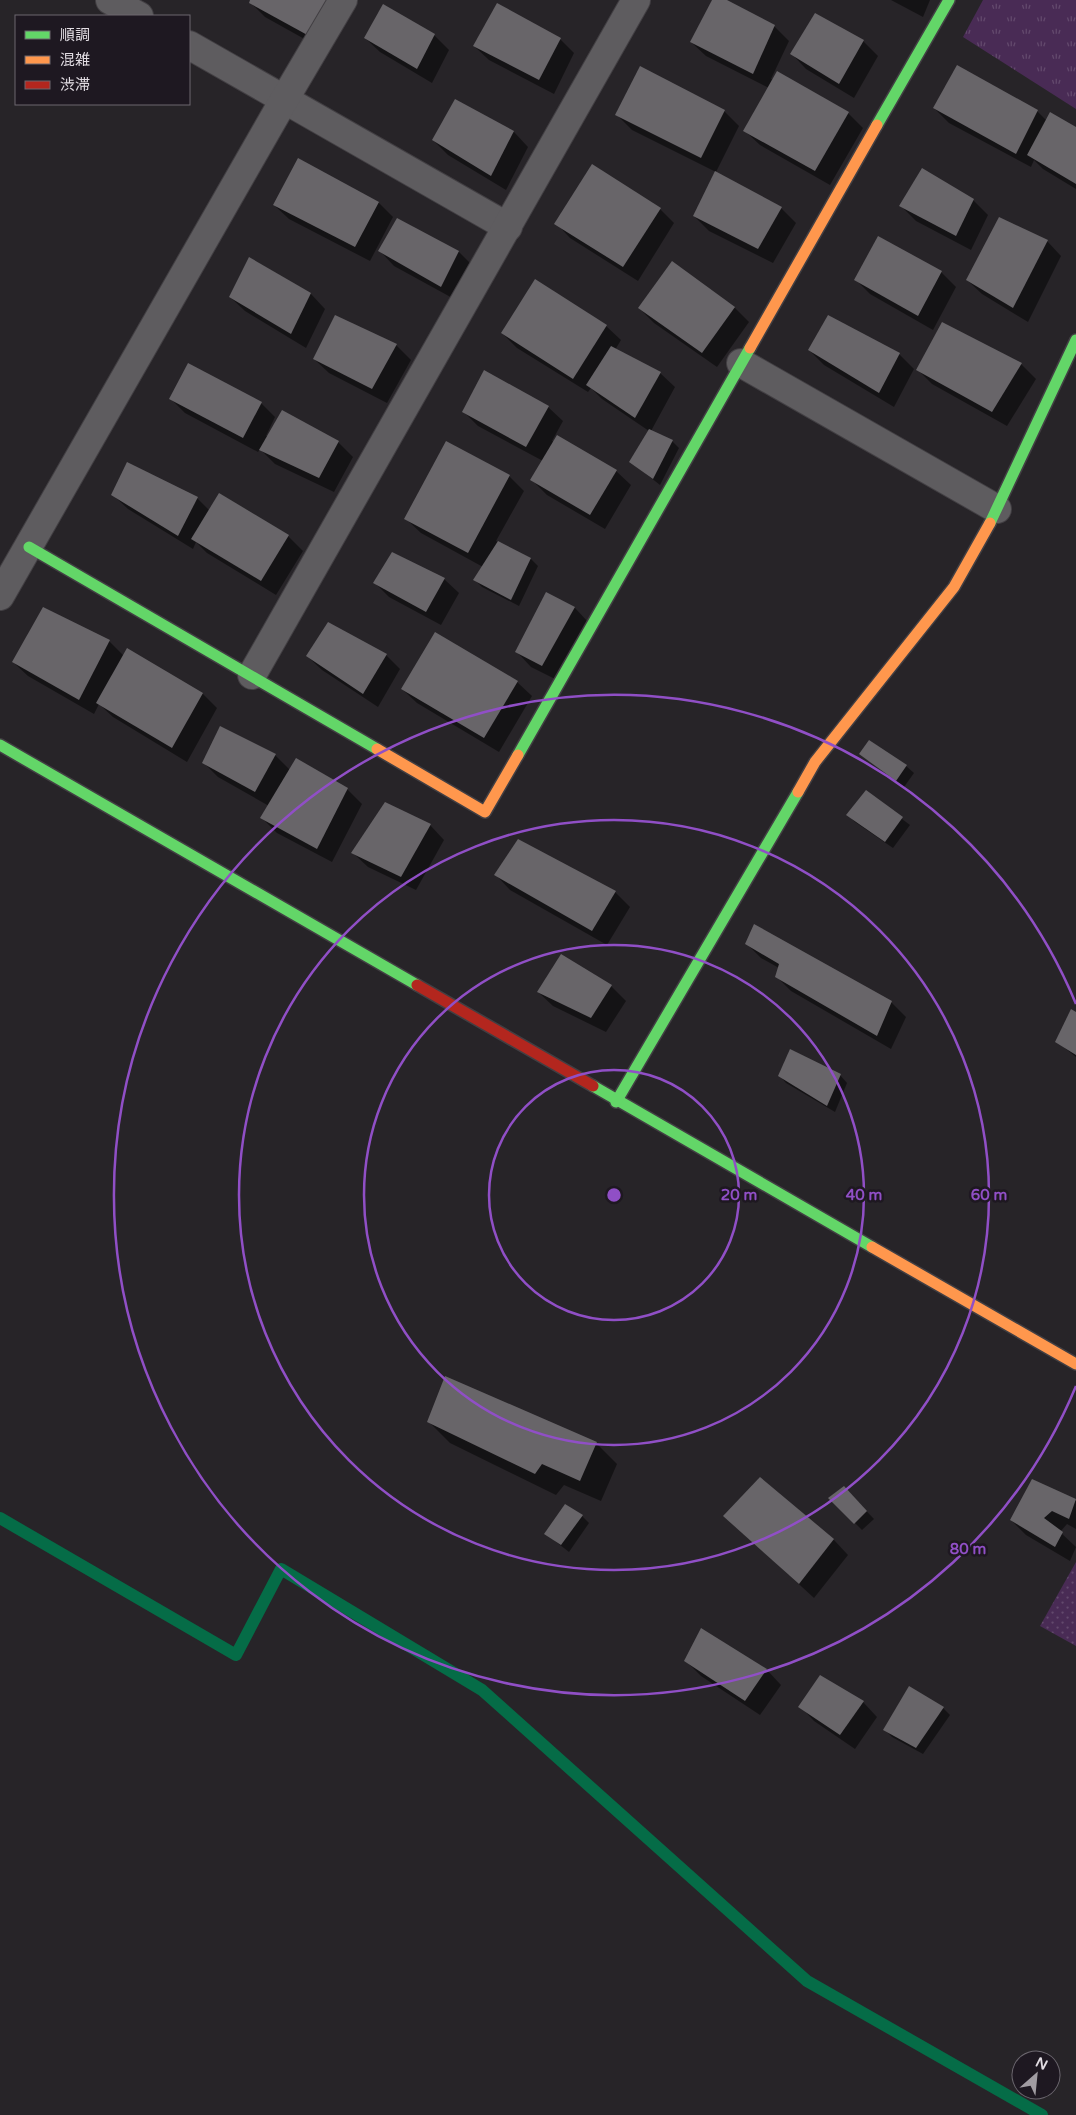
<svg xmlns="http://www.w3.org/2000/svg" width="1076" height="2115" viewBox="0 0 1076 2115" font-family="'Varela Round','Noto Sans JP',sans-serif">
<defs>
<pattern id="grass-dots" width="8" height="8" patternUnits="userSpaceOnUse" patternTransform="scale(1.25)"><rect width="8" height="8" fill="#492b55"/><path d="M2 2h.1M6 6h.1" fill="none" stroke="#63496d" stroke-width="1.8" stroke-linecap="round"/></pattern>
<pattern id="park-tufts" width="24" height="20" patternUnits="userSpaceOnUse" patternTransform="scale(1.25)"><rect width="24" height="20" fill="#492b55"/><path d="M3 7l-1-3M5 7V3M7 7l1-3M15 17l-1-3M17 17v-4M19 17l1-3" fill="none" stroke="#63496d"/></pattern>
</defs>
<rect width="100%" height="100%" fill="#272428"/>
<!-- grass -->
<path fill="url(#grass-dots)" d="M1076 1562V1646L1040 1626Z"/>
<!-- park -->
<path fill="url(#park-tufts)" d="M983 0H1076V109L963 37Z"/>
<!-- shadow -->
<g fill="#0007">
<path d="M251 0H328L326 51 265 17 250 2Z"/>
<path d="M714 0H724L774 26 789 41 771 79 773 80 777 73 848 113 863 128 830 185 760 145 745 131 769 88 706 56 691 42Z"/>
<path d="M891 0H930L923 17Z"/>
<path d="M384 6 434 35 449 50 432 83 380 52 365 38Z"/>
<path d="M560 39 574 53 554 94 489 60 474 46Z"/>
<path d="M863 41 878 56 854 98 806 69 792 54Z"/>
<path d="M934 108 1037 111 1047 121 1076 129V189L1043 169 1034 160 1031 167 949 123Z"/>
<path d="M724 111 739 126 716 172 632 130 617 115Z"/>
<path d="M514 132 528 147 506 190 448 155 433 140Z"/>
<path d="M716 173 781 208 796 223 773 263 709 231 694 216Z"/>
<path d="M973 200 988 215 971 250 916 221 901 206Z"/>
<path d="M379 203 393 217 370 261 289 219 274 205Z"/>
<path d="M660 209 674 223 638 281 570 238 556 223Z"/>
<path d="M1047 241 1061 256 1028 322 982 294 967 280Z"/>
<path d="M380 251 459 252 473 266 456 300 394 266Z"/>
<path d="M250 258 311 294 325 309 306 348 245 311 230 297Z"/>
<path d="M941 272 956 287 933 330 870 294 855 279Z"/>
<path d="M639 308H735L749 322 717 367 654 323Z"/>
<path d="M829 317 899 354 914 369 894 407 824 365 809 350Z"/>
<path d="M943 324 1021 364 1036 379 1007 426 932 384 918 370Z"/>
<path d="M606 326 621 340 615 350 660 373 675 387 651 431 672 441 679 448 660 485 631 462 649 431 602 399 591 388 588 392 517 348 502 333Z"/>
<path d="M396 345 411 360 387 403 329 373 314 359Z"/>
<path d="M171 399 261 403 275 417 266 436 338 442 353 457 334 492 275 464 260 449 258 452 185 413Z"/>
<path d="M548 407 563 421 552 441 616 471 631 485 605 529 547 495 532 480 543 461 478 426 464 412Z"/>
<path d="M509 476 524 491 496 541 531 559 538 566 519 606 482 587 475 580 483 567 421 533 406 519Z"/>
<path d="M113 495 197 498 210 511 220 495 288 536 303 551 276 595 207 553 196 542 193 549 128 509Z"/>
<path d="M444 579 459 593 441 625 389 597 375 583Z"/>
<path d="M547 594 575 608 589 623 557 680 531 667 517 652Z"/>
<path d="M109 641 124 656 128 650 203 694 217 708 187 762 113 717 99 704 94 714 28 676 13 662Z"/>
<path d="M386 655 400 669 378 707 322 670 307 656Z"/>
<path d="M517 682 532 696 499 752 417 703 402 689Z"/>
<path d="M860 754 906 766 914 773 904 787Z"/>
<path d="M275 755 290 770 347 789 362 804 332 862 277 833 262 818 269 806 218 777 203 762Z"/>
<path d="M866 792 910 825 893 848 855 822 848 815Z"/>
<path d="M430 825 444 840 416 890 368 867 353 853Z"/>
<path d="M518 840 615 892 630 907 607 945 510 890 496 875Z"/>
<path d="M746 943 891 1002 906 1017 891 1049 791 991 776 976 779 968 761 958Z"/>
<path d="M611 986 626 1001 606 1032 553 1006 538 992Z"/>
<path d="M1076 1013V1057L1056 1041Z"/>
<path d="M779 1075H840L847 1083 835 1112 786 1083Z"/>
<path d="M429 1422 596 1443 617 1464 601 1501 564 1485 556 1495 450 1443Z"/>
<path d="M760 1479 834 1540 848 1555 814 1598 740 1530Z"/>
<path d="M1033 1480 1076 1501V1529L1067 1524 1060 1532 1076 1547 1070 1561 1026 1535 1011 1520Z"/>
<path d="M851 1495 874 1519 862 1530 830 1498Z"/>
<path d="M565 1505 582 1516 589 1523 569 1552 546 1534Z"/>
<path d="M702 1630 767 1670 781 1685 760 1715 701 1676 686 1661Z"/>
<path d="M863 1702 877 1717 855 1749 814 1721 800 1706Z"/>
<path d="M943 1708 950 1715 923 1754 892 1737 885 1730Z"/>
</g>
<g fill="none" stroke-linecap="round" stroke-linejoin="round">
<!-- stream -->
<path stroke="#056c47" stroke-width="12" d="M0 1518 236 1655 281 1569 482 1690 807 1981 1042 2115"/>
</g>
<!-- building -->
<g fill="#686569">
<path d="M250 0H331L311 37 249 3Z"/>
<path d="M712 0H727L775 25 753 74 690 42Z"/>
<path d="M497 3 561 38 539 80 473 46Z"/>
<path d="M383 4 435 34 417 69 364 38Z"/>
<path d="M815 13 864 40 839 84 790 54Z"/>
<path d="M957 65 1038 110 1016 154 933 108Z"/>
<path d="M640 66 725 110 701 158 615 115Z"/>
<path d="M777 71 849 112 815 171 743 131Z"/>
<path d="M455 99 514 131 491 176 432 140Z"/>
<path d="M1050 112 1076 127V184L1027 155Z"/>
<path d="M298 158 379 202 355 247 273 205Z"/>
<path d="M592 164 661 208 623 267 554 224Z"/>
<path d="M922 168 974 199 956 236 899 206Z"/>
<path d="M715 171 782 207 758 249 693 216Z"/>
<path d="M999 217 1048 240 1013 308 966 280Z"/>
<path d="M397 218 459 251 441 287 378 251Z"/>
<path d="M878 236 942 271 918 316 854 280Z"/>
<path d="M249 257 311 293 291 334 229 297Z"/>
<path d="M672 261 735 307 702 353 638 308Z"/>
<path d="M535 279 607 325 573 379 501 333Z"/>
<path d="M335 315 397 344 372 389 313 359Z"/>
<path d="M828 315 900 353 879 393 808 350Z"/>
<path d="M942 322 1022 363 992 412 916 370Z"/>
<path d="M611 346 661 372 635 418 586 385Z"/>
<path d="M188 363 262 402 243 438 169 399Z"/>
<path d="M484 370 549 406 526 447 462 412Z"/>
<path d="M282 410 339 441 319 478 259 450Z"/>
<path d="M649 429 673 440 653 479 629 462Z"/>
<path d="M557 435 617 470 590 515 530 480Z"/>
<path d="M446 441 510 475 468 553 404 519Z"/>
<path d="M127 462 198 497 178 536 111 495Z"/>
<path d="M219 493 289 535 261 581 191 539Z"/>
<path d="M498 541 531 558 511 600 473 580Z"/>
<path d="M392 552 445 578 426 612 373 583Z"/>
<path d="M546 592 575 607 542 666 515 652Z"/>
<path d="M43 607 110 640 79 700 12 662Z"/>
<path d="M328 622 387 654 363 694 306 656Z"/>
<path d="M435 632 518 681 484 738 401 689Z"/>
<path d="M127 648 203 693 172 748 96 703Z"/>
<path d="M220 726 276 754 255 792 202 763Z"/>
<path d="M869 740 907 765 896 781 859 754Z"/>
<path d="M296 758 348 788 317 849 260 818Z"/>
<path d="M866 790 903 817 885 842 846 815Z"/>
<path d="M385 802 431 824 401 877 351 853Z"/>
<path d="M518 839 616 891 592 931 494 875Z"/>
<path d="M754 924 892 1001 877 1036 775 977 779 964 745 944Z"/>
<path d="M561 954 612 985 591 1018 537 992Z"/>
<path d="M1071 1009 1076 1012V1055L1055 1042Z"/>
<path d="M790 1049 841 1074 827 1106 778 1076Z"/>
<path d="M445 1376 597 1442 580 1481 542 1464 535 1474 427 1422Z"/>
<path d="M760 1477 834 1539 799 1584 723 1516Z"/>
<path d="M1032 1479 1076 1499 1069 1519 1052 1511 1044 1518 1063 1532 1055 1547 1010 1520Z"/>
<path d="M844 1486 867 1511 854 1524 828 1498Z"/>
<path d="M565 1504 583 1515 561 1545 544 1534Z"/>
<path d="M701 1628 767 1669 745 1701 684 1661Z"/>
<path d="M820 1675 864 1701 840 1735 798 1707Z"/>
<path d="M909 1686 944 1707 916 1748 883 1730Z"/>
</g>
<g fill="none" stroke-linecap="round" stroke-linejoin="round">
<!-- street casing -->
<g stroke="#423f43" stroke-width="30">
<g id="street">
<path d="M110 0 139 16"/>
<path d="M189 45 508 227"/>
<path d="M741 363 997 509"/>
<path d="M0 596 284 100 343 0"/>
<path d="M252 675 636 0"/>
</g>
</g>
<!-- fast casing -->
<g stroke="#423f43" stroke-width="14">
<g id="fast">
<path d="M877 125 949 0"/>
<path d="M990 523 1076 340"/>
<path d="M29 547 377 749"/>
<path d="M0 745 417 985"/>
<path d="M518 755 750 348"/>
<path d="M593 1086 872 1247"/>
<path d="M616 1102 798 792"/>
</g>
</g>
<!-- slow casing -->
<g stroke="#423f43" stroke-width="14">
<g id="slow">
<path d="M750 348 877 125"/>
<path d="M377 749 485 812 518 755"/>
<path d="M798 792 815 762 954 587 990 523"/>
<path d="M872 1247 1076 1364"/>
</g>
</g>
<!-- jam casing -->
<g stroke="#423f43" stroke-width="14">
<path id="jam" d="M417 985 593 1086"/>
</g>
<!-- street -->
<use href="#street" stroke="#5e5c5f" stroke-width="28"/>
<!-- fast -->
<use href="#fast" stroke="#63d668" stroke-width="11"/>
<!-- slow -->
<use href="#slow" stroke="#ff974d" stroke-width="11"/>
<!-- jam -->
<use href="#jam" stroke="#b3261e" stroke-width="11"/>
</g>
<!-- distance rings -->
<g fill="none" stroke="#904fc6" stroke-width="2.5">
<circle cx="614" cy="1195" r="125"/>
<circle cx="614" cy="1195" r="250"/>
<circle cx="614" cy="1195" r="375"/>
<path d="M1076 1386A500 500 0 1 1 1076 1004"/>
</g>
<circle cx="614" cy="1195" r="8" fill="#904fc6" stroke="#1e1821" stroke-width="2.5"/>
<g font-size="15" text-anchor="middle" font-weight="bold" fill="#904fc6" stroke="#1e1821" stroke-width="5" stroke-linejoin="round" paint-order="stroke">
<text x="739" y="1200">20 m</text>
<text x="864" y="1200">40 m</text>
<text x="989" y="1200">60 m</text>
<text x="968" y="1554">80 m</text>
</g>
<!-- legend -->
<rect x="15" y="15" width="175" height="90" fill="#1e1821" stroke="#6c676f"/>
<rect x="25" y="31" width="25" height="8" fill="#63d668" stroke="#6c676f"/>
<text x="60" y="40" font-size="15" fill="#e2dde3">順調</text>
<rect x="25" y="56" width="25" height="8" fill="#ff974d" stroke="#6c676f"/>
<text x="60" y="65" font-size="15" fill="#e2dde3">混雑</text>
<rect x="25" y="81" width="25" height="8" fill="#b3261e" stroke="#6c676f"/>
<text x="60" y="90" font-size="15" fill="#e2dde3">渋滞</text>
<!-- north arrow -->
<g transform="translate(1036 2075) rotate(27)"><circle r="24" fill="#1e1821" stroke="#6c676f"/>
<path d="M0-4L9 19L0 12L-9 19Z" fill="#a19ca2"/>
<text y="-8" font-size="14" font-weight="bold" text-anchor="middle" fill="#e2dde3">N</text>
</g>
</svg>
